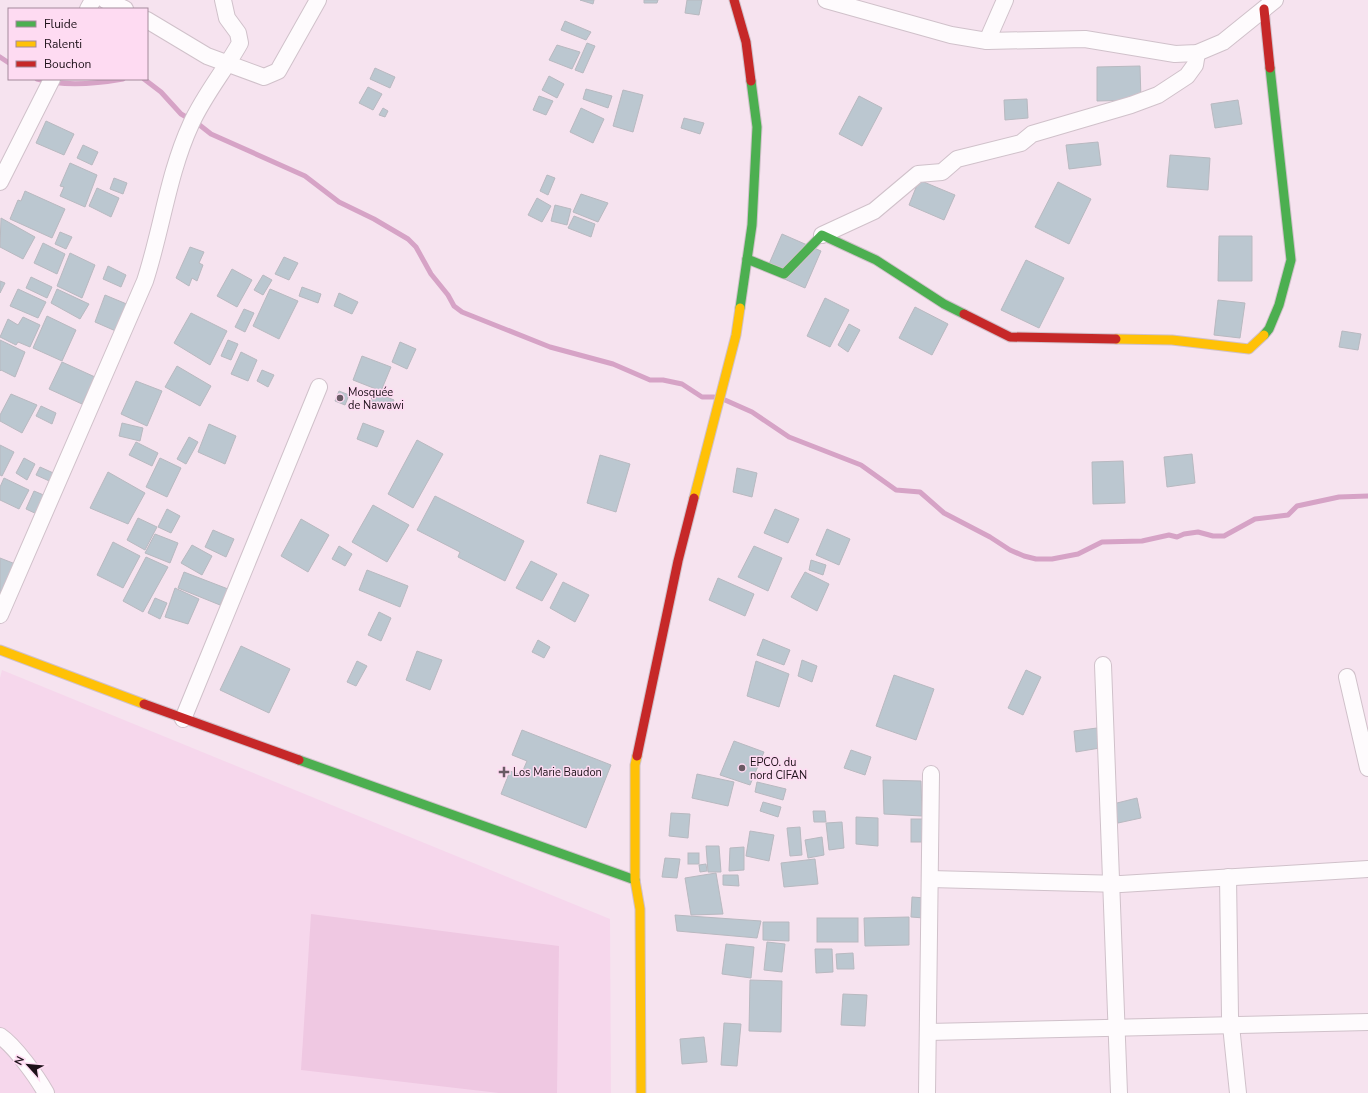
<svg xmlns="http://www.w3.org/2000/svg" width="1368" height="1093" viewBox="0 0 1368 1093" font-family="'Nunito Sans',sans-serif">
<rect width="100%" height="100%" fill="#f6e3ef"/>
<!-- built -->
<path fill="#f6d7ec" d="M2 670 610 919 611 1093H0V678Z"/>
<!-- green -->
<path fill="#efc8e2" d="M311 914 559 946 557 1093H499L301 1070Z"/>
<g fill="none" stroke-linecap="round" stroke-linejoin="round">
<!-- stream -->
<g stroke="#d6a3c6" stroke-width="5">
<path d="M0 57 9 63"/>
<path d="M37 79C65 87 95 84 123 79"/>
<path d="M144 79 161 92 181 114 197 123 211 134 305 176 339 202 374 219 408 239 416 247 431 274 448 295 454 306 462 312 550 347 613 364 650 380H663L682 384 702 397H714"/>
<path d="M725 400 752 412 789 437 861 465 896 490 920 492 944 513 990 537 1010 550 1024 556 1036 559H1052L1078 554 1102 542 1142 541 1169 535 1177 537 1184 534 1198 532 1213 536H1224L1255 519 1288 515 1297 506 1339 497 1368 496"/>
</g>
</g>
<!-- building -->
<g fill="#bbc7d0" stroke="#b8b9c0">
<path d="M580 0H594L593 4Z"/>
<path d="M644 0H658L657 3H644Z"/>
<path d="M687 0H702L699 15 685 13Z"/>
<path d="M565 21 591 32 586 40 561 30Z"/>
<path d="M587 43 595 46 583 73 575 70Z"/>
<path d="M557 45 580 52 572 69 549 60Z"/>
<path d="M1140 66 1141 100 1097 101V67Z"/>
<path d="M375 68 395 77 390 88 370 79Z"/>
<path d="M549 76 564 84 557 98 542 90Z"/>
<path d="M368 87 382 94 373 110 359 103Z"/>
<path d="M586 89 612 96 608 108 583 99Z"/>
<path d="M623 90 643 95 633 132 613 126Z"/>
<path d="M539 96 553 101 546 115 533 110Z"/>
<path d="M859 96 882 108 862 146 839 134Z"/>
<path d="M1027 99 1028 118 1005 120 1004 100Z"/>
<path d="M1238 100 1242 124 1215 128 1211 104Z"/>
<path d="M383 108 388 111 385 117 379 115Z"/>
<path d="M581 108 604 119 593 143 570 132Z"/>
<path d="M684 118 704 123 700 134 681 128Z"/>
<path d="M46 121 74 134 64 155 36 143Z"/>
<path d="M1098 142 1101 165 1069 169 1066 145Z"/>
<path d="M83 145 98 152 92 165 77 158Z"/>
<path d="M1170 155 1210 158 1208 190 1167 187Z"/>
<path d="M70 163 97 175 85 207 60 196 64 187 60 186Z"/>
<path d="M547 175 555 178 548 195 540 191Z"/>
<path d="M114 178 127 183 123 194 110 189Z"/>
<path d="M919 180 955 195 944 220 909 205Z"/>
<path d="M1058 182 1091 199 1069 244 1035 227Z"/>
<path d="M97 188 119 198 111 217 89 206Z"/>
<path d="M25 191 65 209 52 238 10 219 18 200 21 201Z"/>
<path d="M581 194 608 203 598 222 573 212Z"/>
<path d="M537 198 551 206 542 222 528 215Z"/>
<path d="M555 205 571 209 567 225 551 221Z"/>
<path d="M574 216 595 224 591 237 568 228Z"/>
<path d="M1 218 35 237 23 259 0 247Z"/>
<path d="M60 232 72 237 66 249 55 244Z"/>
<path d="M782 234 821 251 805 288 766 271Z"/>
<path d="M1219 236H1252V281H1218Z"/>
<path d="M43 243 65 254 57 274 34 263Z"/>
<path d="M190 247 204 252 199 263 203 265 197 281 192 278 189 286 176 278Z"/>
<path d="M70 253 95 265 82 298 57 286Z"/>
<path d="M284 257 298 263 289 280 275 274Z"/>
<path d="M1026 260 1064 278 1039 328 1001 310Z"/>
<path d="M108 266 126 275 121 287 103 279Z"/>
<path d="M232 269 252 280 237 307 217 296Z"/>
<path d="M263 275 272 280 263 295 254 290Z"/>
<path d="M31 277 52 287 47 298 26 288Z"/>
<path d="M0 281 5 283 0 293Z"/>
<path d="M302 287 321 294 318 303 299 296Z"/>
<path d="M18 289 46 302 38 318 10 306Z"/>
<path d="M57 289 89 304 80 319 51 303Z"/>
<path d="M270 289 298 301 279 339 253 326Z"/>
<path d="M339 293 358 302 352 314 334 306Z"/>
<path d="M105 295 129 305 118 332 95 322Z"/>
<path d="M825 298 849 310 830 347 807 336Z"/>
<path d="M1218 300 1245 303 1240 338 1214 335Z"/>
<path d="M915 307 948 324 932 355 899 338Z"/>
<path d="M244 309 254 313 245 332 235 327Z"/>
<path d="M191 313 227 331 210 365 174 343Z"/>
<path d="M47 316 76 330 62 361 33 348Z"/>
<path d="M23 317 40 325 30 347 18 342 16 345 0 337 8 319 18 325Z"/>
<path d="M849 324 860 330 848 352 838 345Z"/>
<path d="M1342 331 1361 334 1358 350 1339 347Z"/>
<path d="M0 340 25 352 15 377 1 370 0 371Z"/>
<path d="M228 340 238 344 231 360 221 356Z"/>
<path d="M400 342 416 349 407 369 392 362Z"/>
<path d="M241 352 257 360 248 381 231 374Z"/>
<path d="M362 356 391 367 381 391 353 380Z"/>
<path d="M62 362 95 377 82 404 49 389Z"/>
<path d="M177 366 211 386 200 406 165 387Z"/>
<path d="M262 370 274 375 268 387 257 381Z"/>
<path d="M136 381 162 391 147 426 121 414Z"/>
<path d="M339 391 349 395 345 405 335 401Z"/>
<path d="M374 392 394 400 390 410 370 402Z"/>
<path d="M11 394 37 405 22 433 0 421V415Z"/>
<path d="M41 406 56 413 52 424 36 416Z"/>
<path d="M122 423 143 428 140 441 119 436Z"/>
<path d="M363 423 384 431 377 447 357 439Z"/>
<path d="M209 424 236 436 225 464 198 452Z"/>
<path d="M189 437 198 442 186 464 177 459Z"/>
<path d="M417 440 443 454 413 508 388 494Z"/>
<path d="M136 442 158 453 152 466 129 455Z"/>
<path d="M0 445 14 452 2 476 0 475Z"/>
<path d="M1192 454 1195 483 1167 487 1164 457Z"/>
<path d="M600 455 630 464 616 512 587 503Z"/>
<path d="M24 458 35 464 27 480 16 473Z"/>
<path d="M160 458 181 468 167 497 146 487Z"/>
<path d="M1123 461 1125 503 1093 504 1092 462Z"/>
<path d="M40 467 60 476 56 484 36 475Z"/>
<path d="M737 468 757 473 752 497 733 492Z"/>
<path d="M108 472 145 493 128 524 90 508Z"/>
<path d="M4 478 29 490 19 509 0 500V487Z"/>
<path d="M34 491 46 496 39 515 26 509Z"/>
<path d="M435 496 524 541 505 581 458 557 460 552 417 530Z"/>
<path d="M373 505 409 525 387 562 352 542Z"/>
<path d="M167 509 180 516 171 533 158 527Z"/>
<path d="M775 509 799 519 788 543 764 533Z"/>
<path d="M138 518 157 527 145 550 127 540Z"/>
<path d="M301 519 329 535 308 572 281 556Z"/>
<path d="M827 529 850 539 839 565 816 555Z"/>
<path d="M213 530 234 539 226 557 205 547Z"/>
<path d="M155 534 178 543 170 563 145 553Z"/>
<path d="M113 542 140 556 123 588 97 575Z"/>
<path d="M192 545 212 556 202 575 181 563Z"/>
<path d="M339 546 352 554 345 566 332 559Z"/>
<path d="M754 546 782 558 768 591 738 577Z"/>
<path d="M146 557 168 567 143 612 123 601Z"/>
<path d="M0 558 18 565 6 596 0 594Z"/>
<path d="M811 560 826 565 823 575 809 570Z"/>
<path d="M531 561 557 574 542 601 516 588Z"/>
<path d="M367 570 408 586 400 607 359 590Z"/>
<path d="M184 572 228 589 220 605 178 588Z"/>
<path d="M805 572 829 584 817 611 791 597Z"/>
<path d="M718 578 754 594 745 616 709 600Z"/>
<path d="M563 582 589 595 575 622 550 608Z"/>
<path d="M175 588 199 599 188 624 165 617Z"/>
<path d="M155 598 167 603 160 619 148 613Z"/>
<path d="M379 612 391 618 381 641 368 635Z"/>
<path d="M763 639 790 650 784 665 757 655Z"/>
<path d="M538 640 550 647 544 658 532 652Z"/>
<path d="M241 646 290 669 269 713 220 690Z"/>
<path d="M417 651 442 660 430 690 406 680Z"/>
<path d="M802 660 817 666 812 682 798 676Z"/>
<path d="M357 661 367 666 356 686 347 682Z"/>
<path d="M756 661 789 674 779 707 747 696Z"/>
<path d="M1026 670 1041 677 1023 715 1008 708Z"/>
<path d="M894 675 934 689 916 740 876 726Z"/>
<path d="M1097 728 1100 748 1076 752 1074 731Z"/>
<path d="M522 730 611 765 586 828 501 794 510 771 521 775 527 761 512 755Z"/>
<path d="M734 741 764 752 750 785 720 775Z"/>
<path d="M851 750 871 757 865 775 844 768Z"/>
<path d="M697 774 734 782 728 806 692 798Z"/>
<path d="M883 780 921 781 922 816 884 814Z"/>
<path d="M757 782 786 789 783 800 755 792Z"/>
<path d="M1137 798 1141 818 1118 823 1113 804Z"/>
<path d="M763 802 781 807 778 817 760 811Z"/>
<path d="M813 811H825L826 822H814Z"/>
<path d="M671 813 690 814 688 838 669 836Z"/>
<path d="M856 817 878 818V846L856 844Z"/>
<rect x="911" y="819" width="15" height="23"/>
<path d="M842 822 844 848 829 850 826 823Z"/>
<path d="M800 827 802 855 790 856 787 828Z"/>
<path d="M750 831 774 835 769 861 746 856Z"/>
<path d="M822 837 824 855 808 858 805 840Z"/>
<path d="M706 846H719L721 872H708Z"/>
<path d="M744 847V870L729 871 730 848Z"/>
<rect x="688" y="853" width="11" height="11"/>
<path d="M665 858 680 859 677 878 662 877Z"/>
<path d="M815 859 818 884 784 887 781 863Z"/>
<path d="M706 864 707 871 700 872 699 865Z"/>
<path d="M716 873 723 914 691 915 685 878Z"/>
<path d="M723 875H738L739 886 723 885Z"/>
<path d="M912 897 925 898 924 918 911 917Z"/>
<path d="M675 915 761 921 757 938 677 931Z"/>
<path d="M909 917V945L865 946 864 918Z"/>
<rect x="817" y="918" width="41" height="24"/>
<path d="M763 922H789V941L763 940Z"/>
<path d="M767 942 785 944 782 972 764 970Z"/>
<path d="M726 944 754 947 751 978 722 974Z"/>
<path d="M815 949H832L833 972 816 973Z"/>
<path d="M853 953 854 969H837L836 954Z"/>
<path d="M750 980 782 981 781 1032 749 1031Z"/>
<path d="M843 994 867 995 865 1026 841 1025Z"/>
<path d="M724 1023 741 1024 737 1066 721 1065Z"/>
<path d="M704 1037 707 1062 682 1064 680 1039Z"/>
</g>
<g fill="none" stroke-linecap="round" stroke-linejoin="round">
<!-- street casing -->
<g stroke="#d0c1ca" stroke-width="18">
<g id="street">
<path d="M105 0 125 9"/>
<path d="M826 0 951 35 987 41 1085 39 1175 54 1197 53 1223 42 1275 0"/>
<path d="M88 9 93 0"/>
<path d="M147 20 207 56 264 77 278 71 318 0"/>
<path d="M987 41 1005 0"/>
<path d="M0 182 52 79"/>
<path d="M822 235 874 211 918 174 942 172 957 159 1021 143 1032 134 1131 105 1158 95 1187 76 1195 65 1197 53"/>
<path d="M0 615 145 281C162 229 168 174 191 124 204 95 225 70 240 43L238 33 227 18 223 0"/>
<path d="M1103 665 1119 1093"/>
<path d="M1347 677 1368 768"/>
<path d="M183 719 319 387"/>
<path d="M1228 877 1230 1016 1238 1093"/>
<path d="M930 879 1121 884 1368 869"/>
<path d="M928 1032 1368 1022"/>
<path d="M0 1036C15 1046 37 1077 46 1093"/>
<path d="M927 1093 931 774"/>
</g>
</g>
<!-- fast casing -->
<g stroke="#d0c1ca" stroke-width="11">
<g id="fast">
<path d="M747 259 784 274 822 235 876 260 944 304 964 314"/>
<path d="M740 308 752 225 757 127 751 81"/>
<path d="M1264 335 1269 329 1279 305 1291 260 1270 68"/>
<path d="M299 760 635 880"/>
</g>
</g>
<!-- slow casing -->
<g stroke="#d0c1ca" stroke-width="11">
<g id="slow">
<path d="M1116 339 1172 340 1249 349 1264 335"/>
<path d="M694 498 736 335 740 308"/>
<path d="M0 650 144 704"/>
<path d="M637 756 635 765V880L640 909 641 1093"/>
</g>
</g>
<!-- jam casing -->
<g stroke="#d0c1ca" stroke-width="11">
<g id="jam">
<path d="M734 0 746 42 751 81"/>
<path d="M1264 9 1270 68"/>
<path d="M964 314 1010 337 1116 339"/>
<path d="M144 704 299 760"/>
<path d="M637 756 678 561 694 498"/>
</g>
</g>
<!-- street -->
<use href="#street" stroke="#fefbfd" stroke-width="16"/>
<!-- fast -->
<use href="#fast" stroke="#4caf50" stroke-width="9"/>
<!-- slow -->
<use href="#slow" stroke="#ffc107" stroke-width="9"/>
<!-- jam -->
<use href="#jam" stroke="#c62828" stroke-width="9"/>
</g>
<!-- markers -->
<g fill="#695a64" stroke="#fedbf2" stroke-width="1.5">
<circle cx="340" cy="398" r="4"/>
<circle cx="742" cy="768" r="4"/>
<path d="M502 766h4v4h4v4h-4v4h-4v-4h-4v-4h4z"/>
</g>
<g text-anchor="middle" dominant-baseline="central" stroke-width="3" stroke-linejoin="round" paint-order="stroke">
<!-- poi labels -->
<g font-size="11" fill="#1d1119" stroke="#fedbf2" text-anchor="start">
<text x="348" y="392">Mosquée<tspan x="348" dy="13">de Nawawi</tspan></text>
<text x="750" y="762">EPCO. du<tspan x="750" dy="13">nord CIFAN</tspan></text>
<text x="513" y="772">Los Marie Baudon</text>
</g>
</g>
<!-- legend -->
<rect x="8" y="8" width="140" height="72" fill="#fedbf2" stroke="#a48a9b"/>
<rect x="16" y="21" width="20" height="6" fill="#4caf50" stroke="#a48a9b"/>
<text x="44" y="28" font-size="12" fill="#1d1119">Fluide</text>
<rect x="16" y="41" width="20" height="6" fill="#ffc107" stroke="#a48a9b"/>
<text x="44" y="48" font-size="12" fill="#1d1119">Ralenti</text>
<rect x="16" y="61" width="20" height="6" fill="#c62828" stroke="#a48a9b"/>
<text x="44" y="68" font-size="12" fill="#1d1119">Bouchon</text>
<!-- north arrow -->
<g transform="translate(28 1065) rotate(297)" stroke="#fedbf2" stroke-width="3" paint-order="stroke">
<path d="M0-3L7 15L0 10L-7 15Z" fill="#1d1119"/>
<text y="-6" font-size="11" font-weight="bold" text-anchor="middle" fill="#1d1119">N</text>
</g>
</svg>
